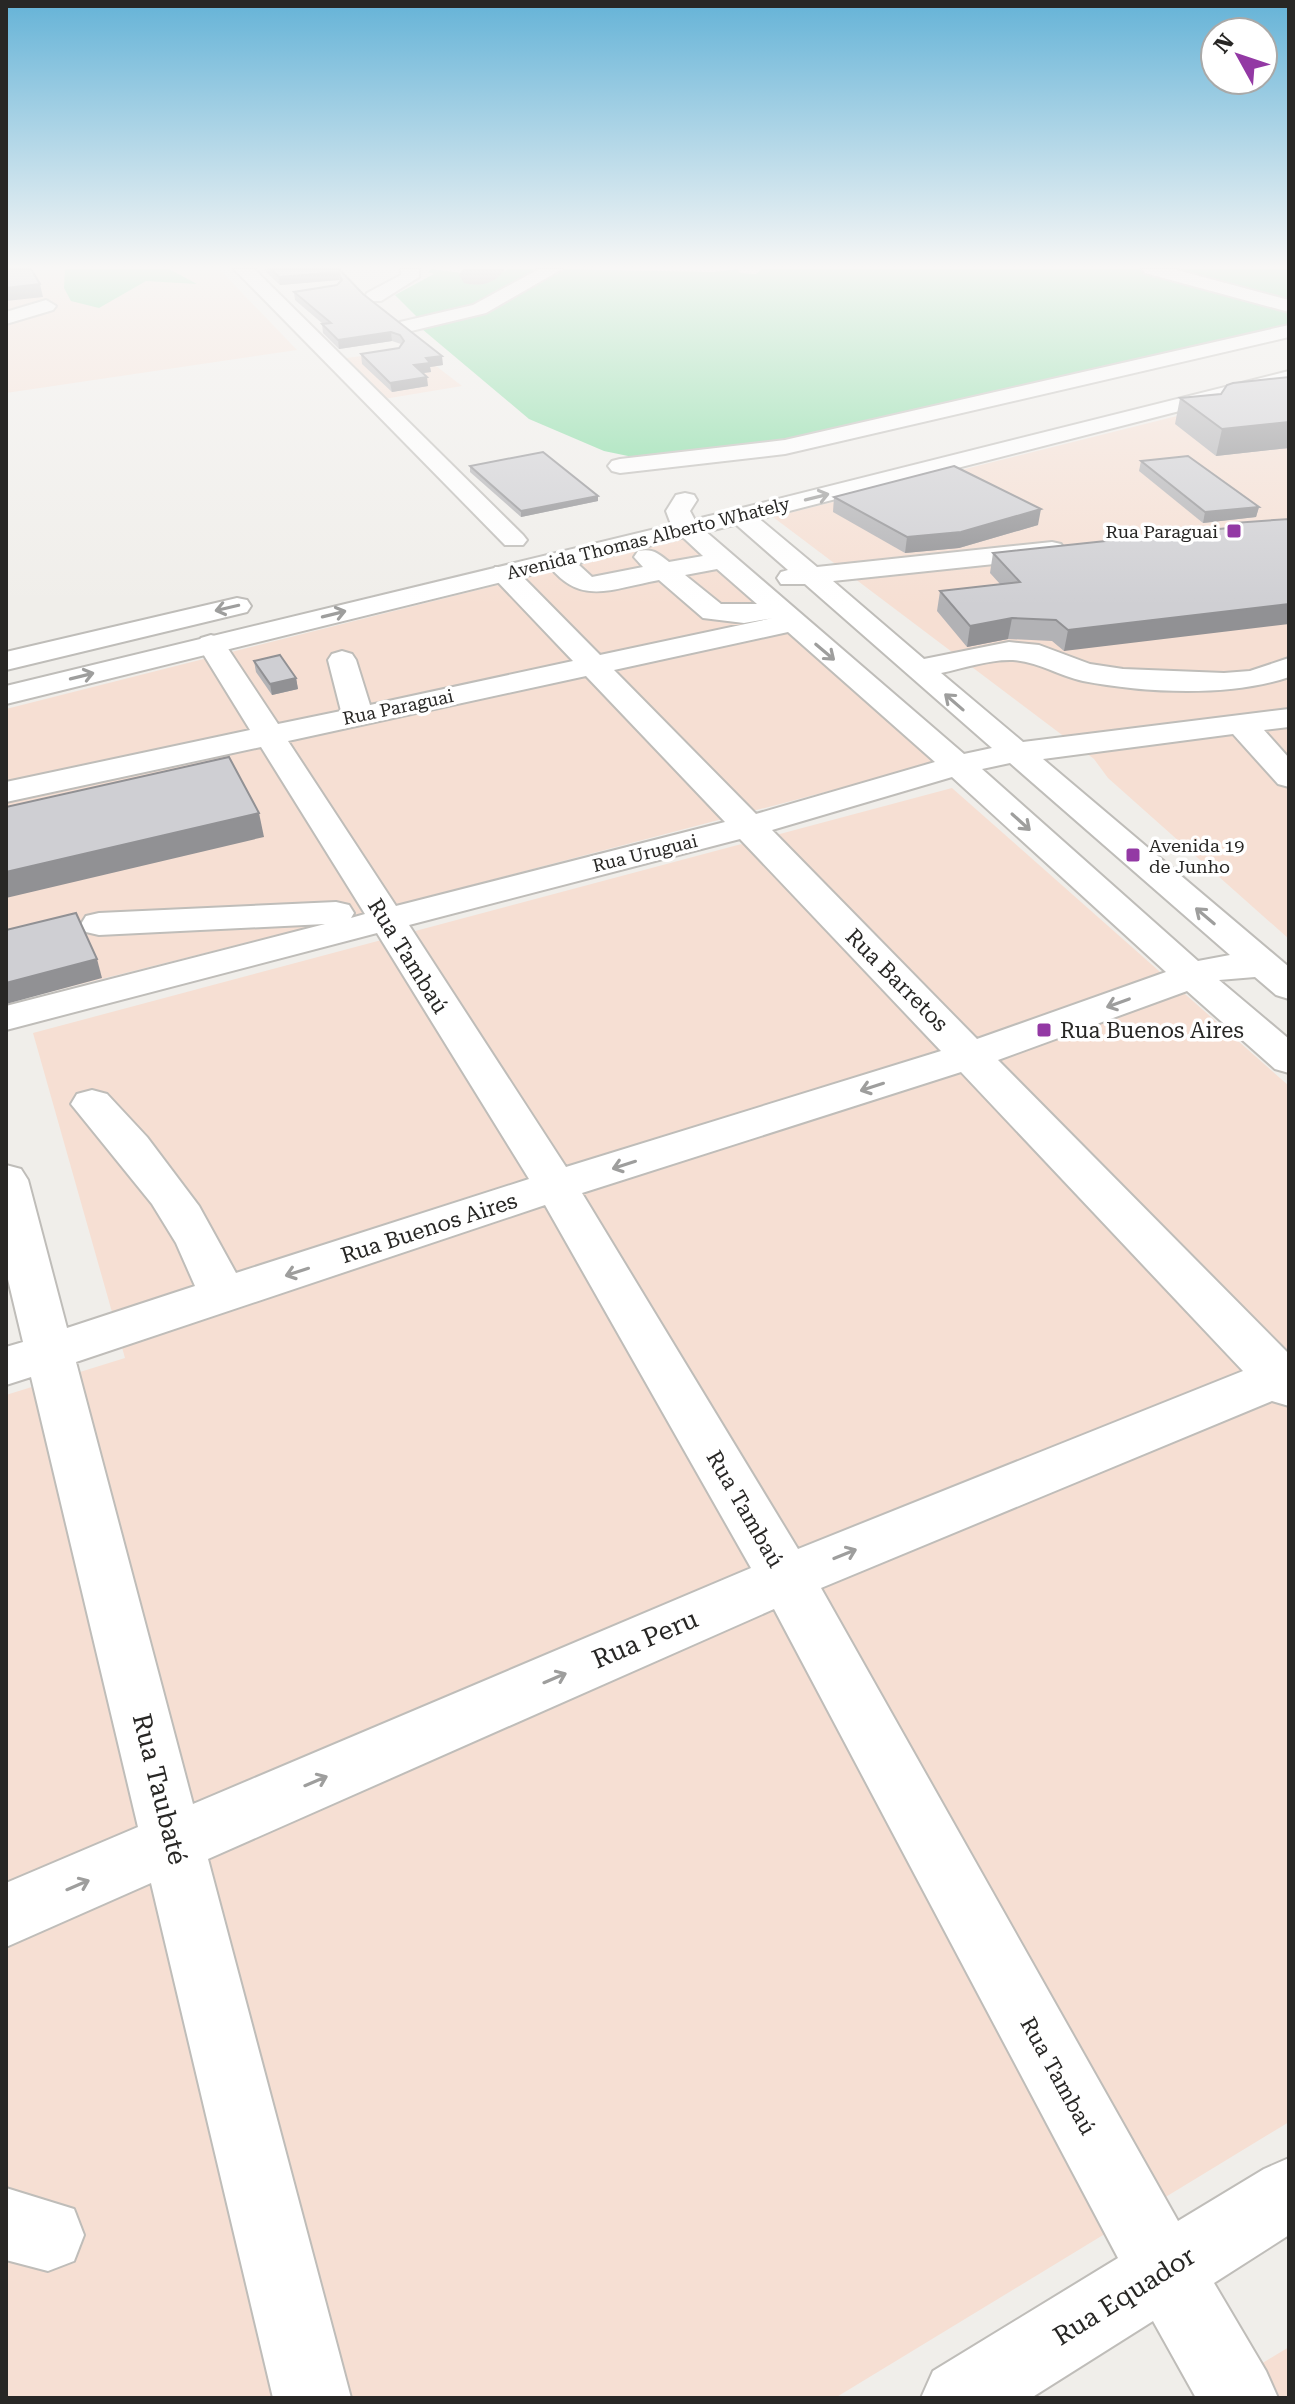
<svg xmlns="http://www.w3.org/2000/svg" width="1295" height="2404" viewBox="0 0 1295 2404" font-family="'Roboto Serif',serif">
<rect width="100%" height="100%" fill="#f0eeea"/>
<!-- industrial -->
<g fill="#f6dfd3">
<path d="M6 269H219L297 350 6 393Z"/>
<path d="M414 349 462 386 384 399 339 359Z"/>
<path d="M1289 388V939L1108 778 1094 759 773 517Z"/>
<path d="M683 538 939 762 404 903 6 1003V709Z"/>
<path d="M952 788 1289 1086V2122L835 2398H6V1395L125 1358 33 1033Z"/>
<path d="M1289 2347V2398H1205Z"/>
</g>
<!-- green -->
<g fill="#81dba0">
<path d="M65 269H169L197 284 146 281 99 308 71 301 64 288Z"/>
<path d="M432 269 493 277 508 269H553L494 303 418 318 395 295 434 274 428 272Z"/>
<path d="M562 269 713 272 738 269 740 273 756 274 762 269H1146L1289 308V327L781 446 656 457 628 456 604 451 529 419 422 329 425 326 508 300Z"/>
<path d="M1161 269H1289V304Z"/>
</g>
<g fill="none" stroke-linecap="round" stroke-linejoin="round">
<!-- taxiway -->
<path fill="#9c9a96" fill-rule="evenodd" d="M463 269H505C495 284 481 287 464 283L459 275Z"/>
<!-- minor casing -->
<g stroke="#bfbdb9" stroke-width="4">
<g id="minor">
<path d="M234 269H254L523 535 527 540 523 545H505Z"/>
<path d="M401 269H419V277L381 301H367L365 297 367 293 401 275Z"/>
<path d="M539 269H562L486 313 407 332 397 326 400 322 473 305Z"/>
<path d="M1142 269H1173L1289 300V312L1145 273Z"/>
<path d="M46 300 56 306 53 310 6 324V312Z"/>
<path d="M1289 325V337L785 454 620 473 612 471 608 466 612 461 620 459 785 440Z"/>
<path d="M685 493 694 495 697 500 690 511 697 524 964 754 992 748 805 584H781L777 578 781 572 788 570 732 521 728 516 732 511H750L817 567 1052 542 1061 544 1065 550 1061 556 1052 558 833 581 924 659 1009 642 1039 645 1090 664 1123 669 1224 673 1250 671 1289 658V677C1230 697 1145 693 1083 681 1059 676 1039 662 1013 660 991 659 964 668 941 673L1023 742 1289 709V727L1264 730 1289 758V787L1278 784 1233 734 1043 759 1289 967V999L1276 995 1255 977 1219 980 1289 1039V1073L1275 1069 1187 991 998 1060 1289 1354V1406L1272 1401 821 1588 1178 2221 1264 2169 1289 2158V2235L1214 2283 1266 2371 1278 2398H1196L1153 2321 1031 2398H921L933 2371 1118 2258 774 1609 208 1859 351 2398H273L151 1883 6 1947V1883L138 1827 31 1377 6 1385V1347L23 1342 6 1271V1165L21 1169 28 1180 67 1328 195 1286 176 1243 152 1204 71 1104 77 1094 92 1090 107 1094 147 1137 199 1206 236 1273 529 1179 377 933 6 1030V1006L325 924 99 935 86 932 81 924 86 916 99 913 336 902 349 905 354 913 351 918 365 914 261 747 6 802V782L250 730 197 644 201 638 211 635 221 638 278 724 341 711 328 660 332 654 342 651 352 654 356 660 370 705 573 661 495 579 491 573 495 567H513L600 655 773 618 744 623 703 618 659 580C610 589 578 608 545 560L549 554H567L592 577 643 567 634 557 638 551C652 548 658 553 669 562L703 556 672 527 666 511 676 495ZM717 569 757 604H721L685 575ZM788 632 935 762 756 814 614 670ZM586 676 725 822 396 906 288 741ZM1010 763 1230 955 1198 961 982 769ZM952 777 1166 972 977 1039 772 830ZM740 839 941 1051 566 1167 409 925ZM961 1072 1243 1371 798 1549 582 1193ZM545 1205 751 1568 193 1804 76 1362Z"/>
<path d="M6 2188 74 2209 84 2235 74 2261 48 2271 6 2260Z"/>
</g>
</g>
<!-- major casing -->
<g stroke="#bfbdb9" stroke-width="4">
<g id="major">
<path d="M1289 371V383L750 521 6 704V686L738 509Z"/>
<path d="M237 598 247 600 251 606 247 612 6 670V652Z"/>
</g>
</g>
<!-- minor -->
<use href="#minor" fill="#fff" fill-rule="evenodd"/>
<!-- major -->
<use href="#major" fill="#fff" fill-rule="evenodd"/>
</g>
<!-- wall -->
<g fill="#b2b2b5">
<path d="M263 269H339L363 294 443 365 430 367 431 372 423 373 428 386 392 392 362 364 361 354 399 348 401 344 392 341 339 349 323 333 322 324H323L295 300 294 292 337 285 340 282 339 280 280 285Z"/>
<path d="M1289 377V448L1216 456 1175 424 1180 398 1221 394Z"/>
<path d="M1141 461 1259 507 1256 517 1203 523 1139 471Z"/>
<path d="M470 466 598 496V501L521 517 470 472Z"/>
<path d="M834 497 1038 525 959 548 905 553 833 512Z"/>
<path d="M1289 519 1064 651 1052 641 1008 639 967 647 937 611 940 591 1000 584 990 573 993 553 1231 528 1233 523Z"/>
<path d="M254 661 296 678 298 689 272 695 256 672Z"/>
</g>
<!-- shaded-wall -->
<g fill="#919194">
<path d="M338 272 339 280 280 285 279 277Z"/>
<path d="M40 284 43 297 6 301V288Z"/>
<path d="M391 332 392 341 339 349 338 340Z"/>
<path d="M442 356 443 365 430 367 431 372 415 374 414 365 426 358Z"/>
<path d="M427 377 428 386 392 392 390 383Z"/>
<path d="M1289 422V448L1216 456 1222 429Z"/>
<path d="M598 496V501L521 517V511Z"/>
<path d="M1259 507 1256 517 1203 523 1205 512Z"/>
<path d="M1041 509 1038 525 959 548 905 553 907 537Z"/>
<path d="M1289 604V624L1064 651 1068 630Z"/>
<path d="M1012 618 1008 639 967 647 970 626Z"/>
<path d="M296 678 298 689 272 695 270 684Z"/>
<path d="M259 813 264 837 6 898V872Z"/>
<path d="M97 959 102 978 6 1004V983Z"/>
</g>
<!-- building -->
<g fill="#cfcfd3" stroke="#919194" stroke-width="2">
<path d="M6 269H31L40 284 6 288Z"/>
<path d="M271 269H339L363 294 442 356 426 358 430 363 414 365 427 377 390 383 361 354 399 348 404 341 400 335 391 332 338 340 322 324 331 323 294 292 337 285 342 280 338 272 279 277Z"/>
<path d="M1289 377V422L1222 429 1180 398 1221 394 1227 385 1233 383Z"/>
<path d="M543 452 598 496 521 511 470 466Z"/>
<path d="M1188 456 1259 507 1205 512 1141 461Z"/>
<path d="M954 466 1041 509 961 532 907 537 834 497Z"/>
<path d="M1289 519V604L1068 630 1056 620 1012 618 970 626 940 591 1020 582 993 553 1238 527 1233 523Z"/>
<path d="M280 655 296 678 270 684 254 661Z"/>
<path d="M229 757 259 813 6 872V807Z"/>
<path d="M76 913 97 959 6 983V930Z"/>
</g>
<!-- one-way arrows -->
<defs><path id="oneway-shaft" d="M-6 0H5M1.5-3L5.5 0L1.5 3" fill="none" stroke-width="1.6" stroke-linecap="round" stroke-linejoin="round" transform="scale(2)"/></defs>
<g stroke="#9e9e9d">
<use href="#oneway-shaft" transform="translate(817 497) rotate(-14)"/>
<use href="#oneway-shaft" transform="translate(227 608) rotate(167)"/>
<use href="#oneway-shaft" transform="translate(334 614) rotate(-14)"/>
<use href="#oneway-shaft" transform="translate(825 652) rotate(40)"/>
<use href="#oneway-shaft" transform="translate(82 676) rotate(-14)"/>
<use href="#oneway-shaft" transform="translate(954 702) rotate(-139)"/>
<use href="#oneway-shaft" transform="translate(1021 822) rotate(42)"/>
<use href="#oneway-shaft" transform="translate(1205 916) rotate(-140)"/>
<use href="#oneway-shaft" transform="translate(1118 1003) rotate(160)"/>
<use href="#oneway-shaft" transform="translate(872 1087) rotate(162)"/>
<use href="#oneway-shaft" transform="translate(624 1165) rotate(162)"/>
<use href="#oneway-shaft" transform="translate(297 1272) rotate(162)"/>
<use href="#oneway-shaft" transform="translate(845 1554) rotate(-22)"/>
<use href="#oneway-shaft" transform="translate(555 1678) rotate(-23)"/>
<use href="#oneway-shaft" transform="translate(316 1781) rotate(-23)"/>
<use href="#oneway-shaft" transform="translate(78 1885) rotate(-23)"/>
</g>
<!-- sky -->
<linearGradient id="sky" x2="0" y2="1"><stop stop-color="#65b3d7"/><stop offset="0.44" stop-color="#f8f7f6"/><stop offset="1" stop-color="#f8f7f6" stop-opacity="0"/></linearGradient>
<rect width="1295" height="606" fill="url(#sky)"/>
<!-- markers -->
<g fill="#9339a4" stroke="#fff" stroke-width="3">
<rect x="1226" y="523" width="16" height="16" rx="4"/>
<rect x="1125" y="847" width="16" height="16" rx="4"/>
<rect x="1036" y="1022" width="16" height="16" rx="4"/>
</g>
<g text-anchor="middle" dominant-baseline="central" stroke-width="7" stroke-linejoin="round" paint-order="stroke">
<!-- far-poi labels -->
<g font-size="18" fill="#282725" stroke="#fff" text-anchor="end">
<text x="1218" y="531">Rua Paraguai</text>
<text x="1149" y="845" text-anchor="start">Avenida 19<tspan x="1149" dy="21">de Junho</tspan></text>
</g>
<!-- far-street labels -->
<g font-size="18" fill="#282725" stroke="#fff">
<text transform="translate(648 538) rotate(-14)">Avenida Thomas Alberto Whately</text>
<text transform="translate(398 707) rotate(-12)">Rua Paraguai</text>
<text transform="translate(645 853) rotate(-14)">Rua Uruguai</text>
</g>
<!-- street labels -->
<g font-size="22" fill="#282725" stroke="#fff">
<text transform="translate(408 956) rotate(58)">Rua Tambaú</text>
<text transform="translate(897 980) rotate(45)">Rua Barretos</text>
<text transform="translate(429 1228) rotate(-18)">Rua Buenos Aires</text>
<text transform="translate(745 1509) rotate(60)">Rua Tambaú</text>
<text transform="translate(1058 2076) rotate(61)">Rua Tambaú</text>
</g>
<!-- poi labels -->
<g font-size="22" fill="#282725" stroke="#fff" text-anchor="start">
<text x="1060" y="1030">Rua Buenos Aires</text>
</g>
<!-- near-street labels -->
<g font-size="26" fill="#282725" stroke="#fff">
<text transform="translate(645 1639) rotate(-23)">Rua Peru</text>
<text transform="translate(160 1789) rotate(76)">Rua Taubaté</text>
<text transform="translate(1124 2296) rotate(-32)">Rua Equador</text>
</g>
</g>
<!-- border -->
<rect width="1295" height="2404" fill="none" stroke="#282725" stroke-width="16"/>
<!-- north arrow -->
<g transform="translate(1239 56) rotate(310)"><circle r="38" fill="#ffffff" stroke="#a9a9a8" stroke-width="2"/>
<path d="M0-6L14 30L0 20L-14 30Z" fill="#9339a4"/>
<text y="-12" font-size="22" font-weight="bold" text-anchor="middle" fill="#282725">N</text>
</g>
</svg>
